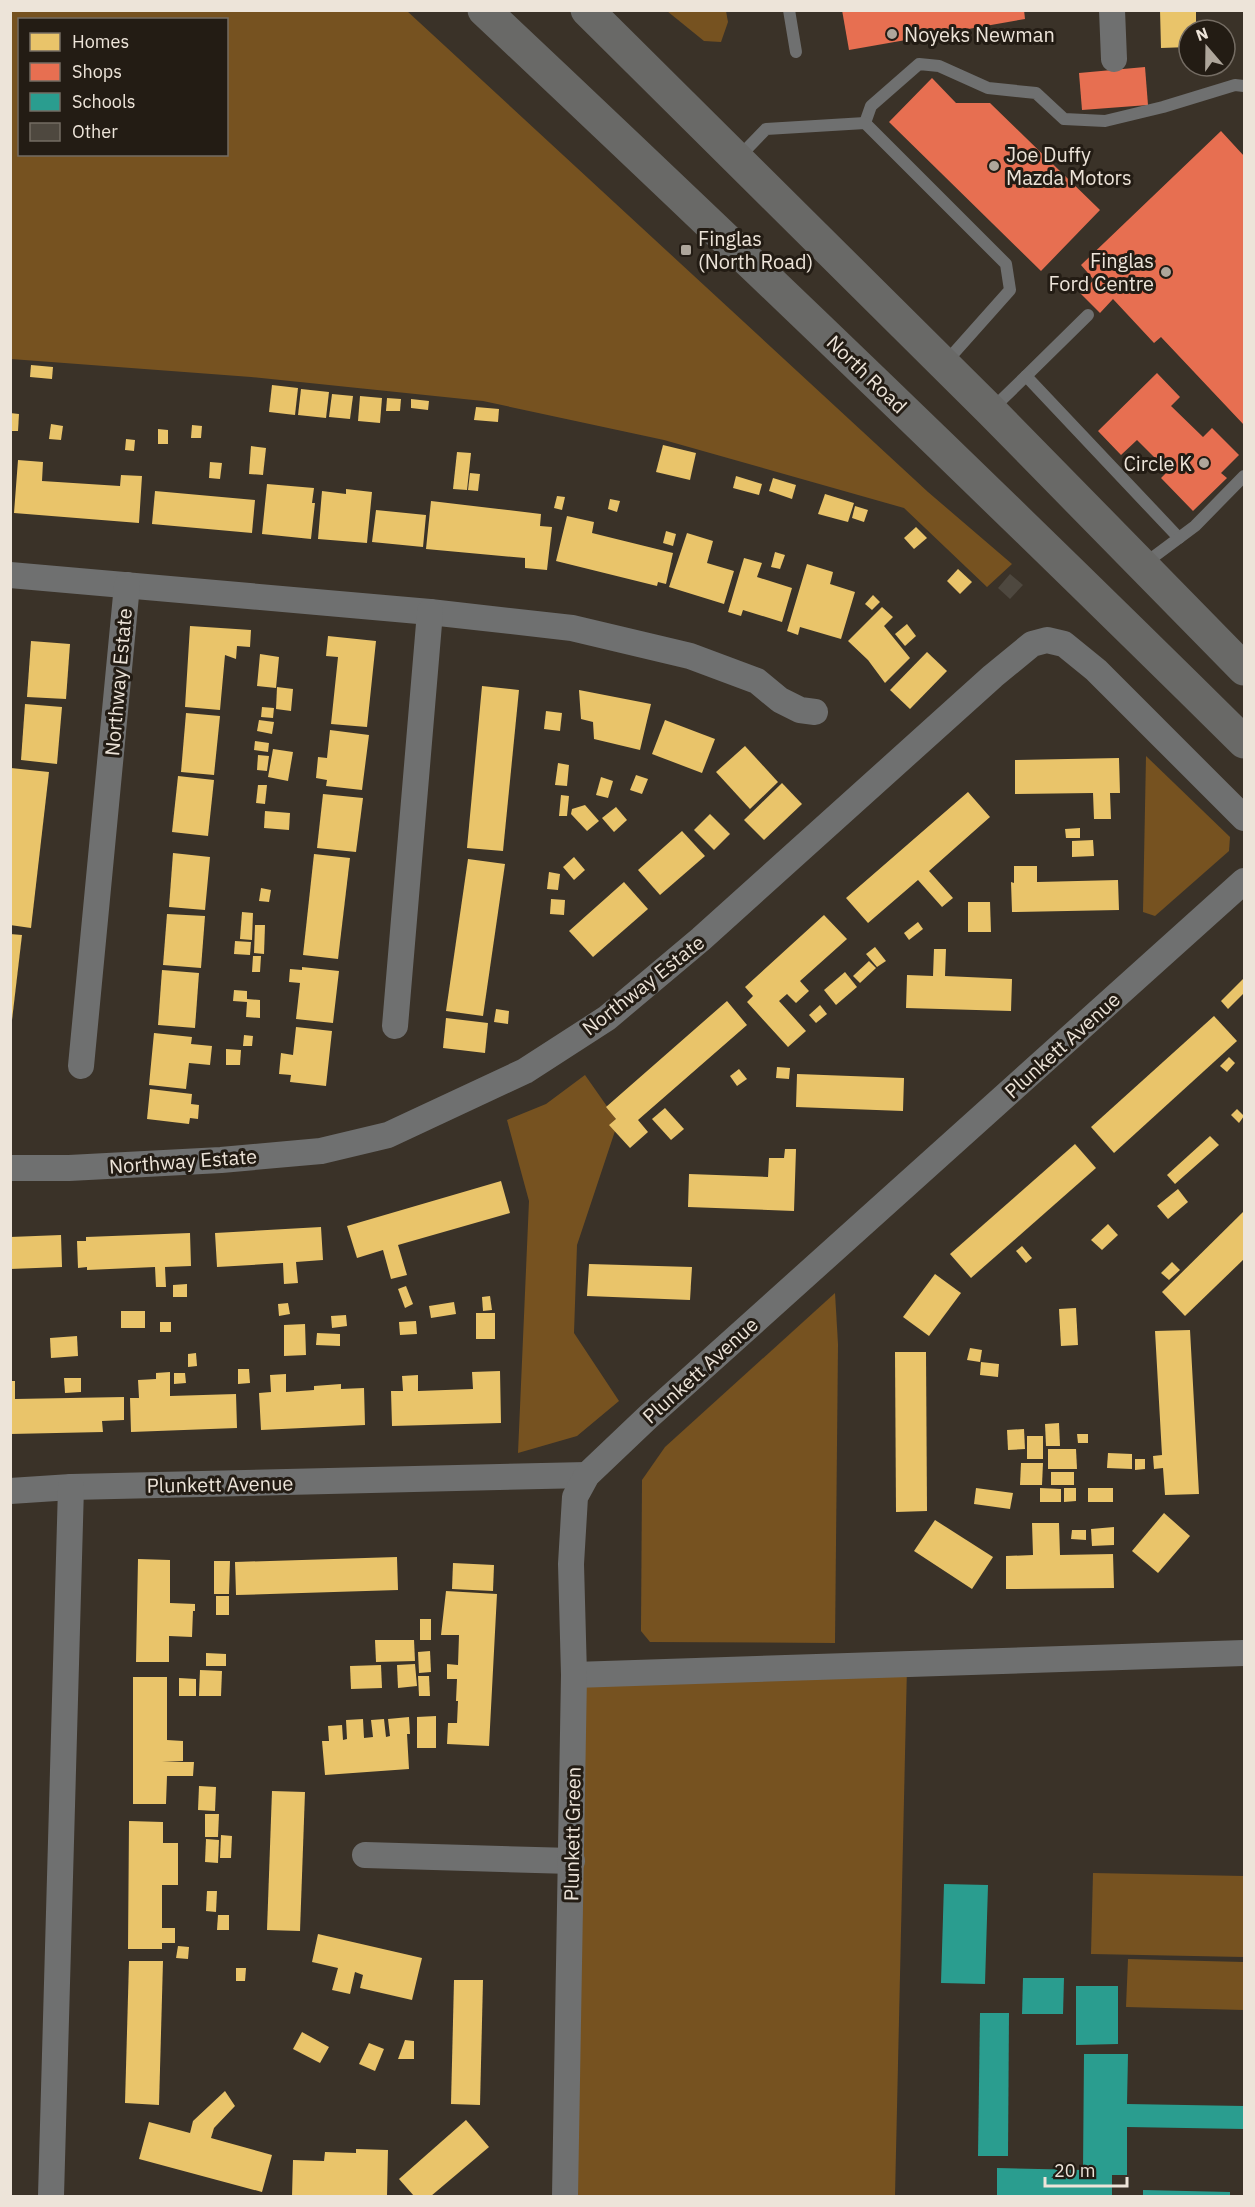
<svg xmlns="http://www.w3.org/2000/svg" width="1255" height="2207" viewBox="0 0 1255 2207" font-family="'IBM Plex Sans',sans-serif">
<rect width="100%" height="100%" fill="#3a3228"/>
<!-- green -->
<g fill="#765220" fill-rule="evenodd">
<path d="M11 10 407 11 928 492 1012 564 987 587 904 508 664 440 483 401 251 377 11 359ZM20 20H226V154H20Z"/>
<path d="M667 11H726L728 22 721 42 704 41Z"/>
<path d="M1146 756 1230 837 1229 851 1155 916 1143 912Z"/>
<path d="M585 1075 618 1122 577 1245 574 1333 619 1401 577 1436 518 1453 529 1201 507 1120 546 1104Z"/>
<path d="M835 1293 838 1344 835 1643 650 1642 641 1631 642 1480 665 1447Z"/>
<path d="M907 1666 895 2196H566L575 1676Z"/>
<path d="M1093 1873 1244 1876V1957L1091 1954Z"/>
<path d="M1128 1959 1244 1962V2010L1126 2007Z"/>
</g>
<!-- homes -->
<g fill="#e9c46a">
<path d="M1160 10H1196V30H1189V47L1161 48Z"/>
<path d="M31 365 53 367 52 379 30 377Z"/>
<path d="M272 385 298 388 295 415 269 412Z"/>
<path d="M301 389 329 392 326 418 298 415Z"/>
<path d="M332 394 353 396 350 419 329 417Z"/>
<path d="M360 396 382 398 380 423 358 421Z"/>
<path d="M387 398 401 399 400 411H386Z"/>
<path d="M411 399 429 401 428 410 411 408Z"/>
<path d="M476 407 499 409 498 422 474 420Z"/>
<path d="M10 413 19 414 18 431H10Z"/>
<path d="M51 424 63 426 61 440 49 439Z"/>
<path d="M192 425 202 426 201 438H191Z"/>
<path d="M158 429 168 430V444H158Z"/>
<path d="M126 439 135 440 134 451 125 450Z"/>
<path d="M663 445 696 453 690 480 656 472Z"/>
<path d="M251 446 266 448 263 475 249 474Z"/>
<path d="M457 452 471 453 467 490 453 489Z"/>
<path d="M18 460 43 462 42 481 120 486 121 475 142 476 139 523 14 513Z"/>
<path d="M210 462 222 463 220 479 209 478Z"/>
<path d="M470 473 480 474 478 491 468 490Z"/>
<path d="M736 476 762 484 759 495 733 488Z"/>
<path d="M773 478 796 485 792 499 769 491Z"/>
<path d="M267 484 314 488 312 503H315L311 539 262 534Z"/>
<path d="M346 489 372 492 367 543 318 539 322 491 346 494Z"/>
<path d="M155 491 255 500 252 533 152 524Z"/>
<path d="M825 494 854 503 848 522 818 514Z"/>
<path d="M557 496 565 497 562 510 554 508Z"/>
<path d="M610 499 620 501 617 512 608 509Z"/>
<path d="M431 501 541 514 540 526 552 527 547 570 525 568V558L426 549Z"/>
<path d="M855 506 868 510 864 522 852 518Z"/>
<path d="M376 510 426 515 423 547 372 542Z"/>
<path d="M567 516 594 522 592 533 673 553 666 584 658 582 657 586 556 561Z"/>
<path d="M916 527 927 538 914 549 904 538Z"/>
<path d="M666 531 676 534 673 546 663 543Z"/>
<path d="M687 533 713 541 707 563 734 571 724 604 669 587Z"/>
<path d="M775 552 785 555 780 569 771 567Z"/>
<path d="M744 558 762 563 757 577 792 588 782 622 743 610 741 616 728 612Z"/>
<path d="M807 564 833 572 830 584 855 592 841 639 800 627 798 635 787 631Z"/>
<path d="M958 569 972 582 960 594 947 581Z"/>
<path d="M873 595 880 602 872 610 865 604Z"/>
<path d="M882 607 893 617 884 626 910 658 885 683 868 660 848 641Z"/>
<path d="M907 624 916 636 905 646 895 634Z"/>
<path d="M190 626 251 630 250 647 237 646 236 659 225 655 220 710 185 707Z"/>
<path d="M328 636 376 641 367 727 331 724 338 657 326 656Z"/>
<path d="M31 641 70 644 66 699 27 697Z"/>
<path d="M927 652 947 671 910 709 890 690Z"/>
<path d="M260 654 279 657 276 688 257 686Z"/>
<path d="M482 686 519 690 503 851 467 848Z"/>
<path d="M277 687 293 689 291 711 276 709Z"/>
<path d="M579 690 651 704 640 750 594 739 593 722 581 719Z"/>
<path d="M25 704 62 707 57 764 21 760Z"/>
<path d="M262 707 274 708 273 718 261 717Z"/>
<path d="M546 711 562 713 560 731 544 729Z"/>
<path d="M186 713 220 716 214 775 181 772Z"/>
<path d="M259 720 274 722 272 734 257 731Z"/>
<path d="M665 720 715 739 702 773 652 754Z"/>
<path d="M330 730 369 735 362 790 326 786 327 780 316 778 318 757 327 758Z"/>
<path d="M255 741 269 743 268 752 254 750Z"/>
<path d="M745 746 778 782 750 809 716 772Z"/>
<path d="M273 749 293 752 288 781 268 777Z"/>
<path d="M258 755 269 756 267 771 257 770Z"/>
<path d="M1119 758 1120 793H1110L1111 819H1094L1093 793 1015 794V760Z"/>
<path d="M558 763 569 765 567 786 555 785Z"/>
<path d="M11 768 49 772 31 928 10 925Z"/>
<path d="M636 775 648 779 642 794 630 790Z"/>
<path d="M178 776 214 780 208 836 172 832Z"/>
<path d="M601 777 613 781 608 798 596 795Z"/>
<path d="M782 783 802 804 764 840 744 820Z"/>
<path d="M258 785H267L265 804 256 803Z"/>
<path d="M968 792 990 817 929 871 953 898 942 907 918 880 868 923 846 898Z"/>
<path d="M323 794 363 798 356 852 317 848Z"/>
<path d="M561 795 569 796 567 816H559Z"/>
<path d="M585 805 599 821 587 831 571 814 572 809Z"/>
<path d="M616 807 627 820 614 832 602 818Z"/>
<path d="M265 811 290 813 289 830 264 828Z"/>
<path d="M710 814 730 834 714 850 694 830Z"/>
<path d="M1080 828V838H1066L1065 829Z"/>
<path d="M682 831 705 856 660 895 638 870Z"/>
<path d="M1093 840 1094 856 1072 857V841Z"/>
<path d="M173 853 210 857 205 910 169 907Z"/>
<path d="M314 854 350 858 338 959 303 955Z"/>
<path d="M574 857 585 870 574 880 563 867Z"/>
<path d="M468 859 505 864 483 1016 446 1011Z"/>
<path d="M1014 866H1037V882L1118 880 1119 910 1012 912 1011 882 1014 883Z"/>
<path d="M549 872 560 874 558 890 547 889Z"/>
<path d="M624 882 648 909 593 957 569 931Z"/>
<path d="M261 888 271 890 269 902 259 901Z"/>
<path d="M551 899 565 900 564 915 550 914Z"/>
<path d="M968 902H990L991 932H968Z"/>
<path d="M242 912 253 913 252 940 240 939Z"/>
<path d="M167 914 205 916 201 968 163 965Z"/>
<path d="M824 915 847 939 800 981 809 991 796 1003 787 994 779 1001 806 1031 788 1047 747 1002 753 996 745 987Z"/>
<path d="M918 922 923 929 909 940 904 933Z"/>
<path d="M255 925H265L264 954 254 953Z"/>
<path d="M10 934 22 935 12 1020H10Z"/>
<path d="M235 941 251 942 250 955 234 954Z"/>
<path d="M875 947 886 961 877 967 866 954Z"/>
<path d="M934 949H946L945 976 1012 979 1011 1011 906 1008 907 975 933 976Z"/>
<path d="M253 956H261L260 972H252Z"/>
<path d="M869 961 876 968 860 983 853 976Z"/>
<path d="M302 967 339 971 333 1023 296 1019 300 983 289 982 290 969 302 970Z"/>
<path d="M162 970 199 973 195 1028 158 1025Z"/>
<path d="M845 972 857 987 836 1005 824 990Z"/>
<path d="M1244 978V993L1228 1009 1221 1001Z"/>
<path d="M234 990 247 991V999L260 1000V1018L246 1017 247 1002 233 1001Z"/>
<path d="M727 1001 747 1025 638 1120 648 1132 630 1148 609 1125 616 1119 606 1107Z"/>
<path d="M820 1005 827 1014 816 1023 809 1015Z"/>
<path d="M496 1009 509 1011 508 1024 494 1022Z"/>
<path d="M1214 1016 1237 1041 1114 1153 1091 1127Z"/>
<path d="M446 1018 488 1023 485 1053 443 1048Z"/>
<path d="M296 1027 332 1031 326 1086 290 1082 291 1075 279 1074 281 1053 293 1055Z"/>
<path d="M154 1033 192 1037 191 1044 212 1046 210 1065 189 1063 186 1089 149 1085Z"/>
<path d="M244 1035 253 1036 252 1046H243Z"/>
<path d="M226 1049 241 1050 240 1065H226Z"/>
<path d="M1229 1057 1235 1063 1227 1072 1220 1066Z"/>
<path d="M777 1067 790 1068 789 1079 776 1078Z"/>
<path d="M739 1069 747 1079 737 1086 730 1076Z"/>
<path d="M797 1074 904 1078 903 1111 796 1107Z"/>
<path d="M150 1089 192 1094 191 1104 199 1105 198 1119 190 1118 189 1124 147 1119Z"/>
<path d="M665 1108 684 1129 671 1140 652 1119Z"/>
<path d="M1237 1109 1244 1116 1239 1123 1231 1115Z"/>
<path d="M1210 1136 1219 1145 1175 1184 1167 1175Z"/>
<path d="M1075 1144 1096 1168 971 1278 950 1254Z"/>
<path d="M785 1149H796L794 1211 688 1207 689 1174 768 1177 769 1158H784Z"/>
<path d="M501 1181 510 1213 398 1245 407 1275 391 1279 383 1250 357 1258 347 1226Z"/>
<path d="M1178 1189 1188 1202 1168 1219 1157 1206Z"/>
<path d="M1244 1211V1259L1185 1316 1162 1292Z"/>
<path d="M1108 1224 1118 1235 1102 1250 1091 1240Z"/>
<path d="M321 1227 323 1260 296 1262 298 1283 284 1284 283 1263 217 1267 215 1233Z"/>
<path d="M190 1233 191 1266 165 1267 166 1287H156L155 1267 87 1270V1267L78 1268 77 1241H86V1237Z"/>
<path d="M61 1235 62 1267 10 1269V1237Z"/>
<path d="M1022 1246 1032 1258 1026 1263 1016 1251Z"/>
<path d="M1172 1262 1180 1270 1169 1280 1161 1273Z"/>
<path d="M589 1264 692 1267 690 1300 587 1296Z"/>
<path d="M935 1274 961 1293 929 1336 903 1317Z"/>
<path d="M187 1284V1297H173V1285Z"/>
<path d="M406 1286 413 1304 405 1308 398 1289Z"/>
<path d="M490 1296 492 1310 483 1311 482 1297Z"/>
<path d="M454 1302 456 1314 431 1318 429 1306Z"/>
<path d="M288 1303 290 1314 279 1316 278 1304Z"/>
<path d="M1076 1308 1078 1345 1061 1346 1059 1309Z"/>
<rect x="121" y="1311" width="24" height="17"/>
<rect x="476" y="1313" width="19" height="26"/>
<path d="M346 1315 347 1326 332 1328 331 1316Z"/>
<path d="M416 1321 417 1334 400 1335 399 1322Z"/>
<rect x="160" y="1322" width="11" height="10"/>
<path d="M305 1324 306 1355 284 1356V1325Z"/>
<path d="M1190 1330 1199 1494 1165 1495 1163 1468 1154 1469 1153 1456 1162 1455 1155 1331Z"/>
<path d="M317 1333 340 1334V1346L316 1345Z"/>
<path d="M77 1336 78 1356 51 1358 50 1338Z"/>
<path d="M970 1348 982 1350 980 1362 967 1360Z"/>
<path d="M895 1352H926L927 1511 896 1512Z"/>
<path d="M196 1353 197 1366 188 1367V1354Z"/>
<path d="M981 1362 999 1364 998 1377 980 1375Z"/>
<path d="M238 1369H249L250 1383 238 1384Z"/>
<path d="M500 1371 501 1423 392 1426 391 1391H403L402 1376 418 1375V1391L473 1389 472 1372Z"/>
<path d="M170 1372V1396L236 1394 237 1428 131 1432 130 1398H139L138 1380 156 1379V1373Z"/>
<path d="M174 1373H185L186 1383 174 1384Z"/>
<path d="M286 1374V1392L314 1390V1386L341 1384V1389L364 1388 365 1425 261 1430 259 1393 271 1392 270 1375Z"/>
<path d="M64 1378H81V1392L65 1393Z"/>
<path d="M10 1381H15V1399L124 1397V1420L102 1421 103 1432 10 1434Z"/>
<path d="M1059 1423 1060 1446H1046L1045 1424Z"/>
<path d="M1024 1429 1025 1449 1008 1450 1007 1430Z"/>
<path d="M1077 1434H1088V1443H1078Z"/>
<rect x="1027" y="1436" width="16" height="23"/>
<path d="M1048 1449H1076L1077 1469H1048Z"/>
<path d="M1108 1453 1132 1454V1469L1107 1468Z"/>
<path d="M1135 1459H1145V1469L1135 1470Z"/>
<path d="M1021 1463H1043L1042 1485H1020Z"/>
<rect x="1051" y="1472" width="23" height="13"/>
<path d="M976 1488 1013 1493 1010 1509 974 1504Z"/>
<path d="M1040 1488 1061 1489V1502H1040Z"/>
<path d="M1064 1488H1076V1501L1064 1502Z"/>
<rect x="1088" y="1488" width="25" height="14"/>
<path d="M1164 1513 1190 1536 1158 1573 1132 1551Z"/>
<path d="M935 1520 993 1557 972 1589 914 1551Z"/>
<path d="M1032 1523H1059L1060 1555 1113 1554 1114 1588 1006 1589V1556L1033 1555Z"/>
<path d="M1114 1527V1545L1092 1546 1091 1529Z"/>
<path d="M1072 1530H1086V1540L1071 1539Z"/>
<path d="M397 1557 398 1590 236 1595 235 1562Z"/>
<path d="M138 1559 170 1560V1603L195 1604V1611H193L192 1637 169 1636V1662H136Z"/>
<path d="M214 1561H230L229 1594H214Z"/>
<path d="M453 1563 494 1565 493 1591 452 1589Z"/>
<path d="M446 1591 497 1594 489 1746 447 1744 448 1723H457L458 1701H456L457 1679H447V1664L458 1665 459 1635H441Z"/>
<rect x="216" y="1596" width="13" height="19"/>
<rect x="420" y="1619" width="11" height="21"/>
<path d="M375 1640H414L415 1661 376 1662Z"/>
<path d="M430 1651 431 1672 419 1673 418 1652Z"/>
<path d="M206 1653 226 1654V1666H206Z"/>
<path d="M415 1664 417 1686 398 1688 397 1665Z"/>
<path d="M381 1665 382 1688 351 1689 350 1666Z"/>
<path d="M200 1670 222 1671 221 1696H199Z"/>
<path d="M418 1676H429L430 1696H419Z"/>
<path d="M133 1677H167V1740L183 1741V1761L162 1762H194L193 1776H167L166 1804H133Z"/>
<path d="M179 1678 196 1679V1696H179Z"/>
<path d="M436 1716V1748H417V1717Z"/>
<path d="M409 1717 410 1734H407L409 1769 325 1775 322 1741H329L328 1726 342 1725 343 1740 347 1739 346 1720 363 1719 364 1738 373 1737 371 1720 384 1719 386 1737 390 1736 388 1719Z"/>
<path d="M199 1786 216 1787 215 1811 198 1810Z"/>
<path d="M272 1791 305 1792 300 1931 267 1930Z"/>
<path d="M205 1814H219L218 1837H205Z"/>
<path d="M129 1821 163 1822V1843H178V1885H162V1928H175V1943H162V1949H128Z"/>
<path d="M221 1835 232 1836 231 1858H220Z"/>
<path d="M206 1839 219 1840 218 1863 205 1862Z"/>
<path d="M207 1891H217L216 1912 206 1911Z"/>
<path d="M218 1915H229V1930H217Z"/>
<path d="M318 1934 422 1958 412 2000 360 1988 363 1975 355 1972 350 1994 332 1990 338 1968 312 1962Z"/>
<path d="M178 1946 189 1947 188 1959 176 1958Z"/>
<path d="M129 1961H163L159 2105 125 2103Z"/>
<path d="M236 1968H246L245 1981H236Z"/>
<path d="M454 1980H483L480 2105 451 2104Z"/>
<path d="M302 2032 329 2047 320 2063 293 2049Z"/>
<path d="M405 2040 414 2041V2059H398Z"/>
<path d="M369 2043 384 2049 375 2071 359 2064Z"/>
<path d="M225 2091 235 2106 214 2128 211 2138 272 2155 262 2192 139 2159 149 2122 190 2133 193 2121Z"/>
<path d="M466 2120 489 2147 431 2196H414L399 2179Z"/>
<path d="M356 2149 388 2150 387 2196H292L293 2160 324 2161 325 2152 356 2153Z"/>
</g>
<!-- shops -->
<g fill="#e76f51">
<path d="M842 10H1024L1025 19 849 50Z"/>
<path d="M1145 67 1148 105 1082 110 1079 73Z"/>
<path d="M932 78 956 103H990L1100 210 1041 271 889 122Z"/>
<path d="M1221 131 1244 156V425L1161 337 1154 343 1113 299 1100 313 1080 293 1094 280 1081 265Z"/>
<path d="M1157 373 1180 397 1171 406 1203 437 1212 428 1239 455 1221 473 1227 478 1193 511 1161 478 1168 471 1137 440 1121 455 1098 431Z"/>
</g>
<!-- schools -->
<g fill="#2a9d8f">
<path d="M944 1884 988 1885 985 1984 941 1983Z"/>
<path d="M1023 1978H1064L1063 2014H1022Z"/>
<path d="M1076 1986H1118V2044L1076 2045Z"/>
<path d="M980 2013H1009L1008 2156H978Z"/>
<path d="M1084 2054H1128L1127 2104 1244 2106V2129L1127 2127V2175H1112V2196H997V2168L1083 2170Z"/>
<path d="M1143 2190 1230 2192V2196H1143Z"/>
</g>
<!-- building -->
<path fill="#4e483f" d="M1010 574 1023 585 1010 599 998 588Z"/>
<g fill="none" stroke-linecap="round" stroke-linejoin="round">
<!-- lane -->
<g stroke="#6f7070" stroke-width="12">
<path d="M789 10 796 52"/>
<path d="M865 123 871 106 919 64 939 66 988 88 1036 93 1064 119 1105 121 1163 107 1235 85 1244 86"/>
<path d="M738 158 766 129 865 123 1006 264 1010 290 945 363"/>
<path d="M1026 376 1088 315"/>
<path d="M991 410 1026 376 1179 538"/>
<path d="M1144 564 1195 526 1244 476"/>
</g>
<!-- street -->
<g stroke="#6f7070" stroke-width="26">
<path d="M1112 10 1114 59"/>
<path d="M10 575 430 612 572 628 690 656 757 681 780 700 800 710 815 712"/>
<path d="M395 1026 430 612"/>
<path d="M81 1066 127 585"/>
<path d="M10 1168H69L221 1160 321 1151 388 1135 525 1071 607 1018 701 939 993 676 1032 644 1047 640 1064 644 1096 670 1244 818"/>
<path d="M10 1491 71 1487 587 1475"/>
<path d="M574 1675 1244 1653"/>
<path d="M365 1855 572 1861"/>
<path d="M51 2196 71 1487"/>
<path d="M565 2196 574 1675 571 1564 575 1497 587 1475 648 1417 1244 881"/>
</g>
<!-- secondary -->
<g stroke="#696967" stroke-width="33">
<path d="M484 10C740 251 994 495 1244 742"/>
<path d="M587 10 991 411 1244 669"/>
</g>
</g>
<!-- markers -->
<g fill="#aea69b" stroke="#231c14" stroke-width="2">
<circle cx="892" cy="34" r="6"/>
<circle cx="994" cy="166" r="6"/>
<rect x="680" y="244" width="12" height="12" rx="3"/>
<circle cx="1166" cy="272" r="6"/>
<circle cx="1204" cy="463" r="6"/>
</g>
<g text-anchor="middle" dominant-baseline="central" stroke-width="6" stroke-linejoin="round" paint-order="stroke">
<!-- poi labels -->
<g font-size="20" fill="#ede4d9" stroke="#231c14" text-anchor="start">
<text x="904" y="34">Noyeks Newman</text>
<text x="1006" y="154">Joe Duffy<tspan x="1006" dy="23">Mazda Motors</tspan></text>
<text x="698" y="238">Finglas<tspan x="698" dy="23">(North Road)</tspan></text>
<text x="1154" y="260" text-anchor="end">Finglas<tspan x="1154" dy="23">Ford Centre</tspan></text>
<text x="1192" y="463" text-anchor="end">Circle K</text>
</g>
<!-- street labels -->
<g font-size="20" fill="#ede4d9" stroke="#231c14">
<text transform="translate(867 374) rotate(44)">North Road</text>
<text transform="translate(118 682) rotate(-85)">Northway Estate</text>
<text transform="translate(643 985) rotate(-38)">Northway Estate</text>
<text transform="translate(1062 1045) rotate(-42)">Plunkett Avenue</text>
<text transform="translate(183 1161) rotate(-4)">Northway Estate</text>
<text transform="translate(700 1370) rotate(-42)">Plunkett Avenue</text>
<text transform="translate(220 1484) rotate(-1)">Plunkett Avenue</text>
<text transform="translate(572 1834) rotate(-89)">Plunkett Green</text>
</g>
</g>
<!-- border -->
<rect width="1255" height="2207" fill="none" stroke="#ede4d9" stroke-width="24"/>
<!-- legend -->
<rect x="18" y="18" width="210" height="138" fill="#231c14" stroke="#746c63" stroke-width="1.5"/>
<rect x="30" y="33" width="30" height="18" fill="#e9c46a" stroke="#746c63" stroke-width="1.5"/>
<text x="72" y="48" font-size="18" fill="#ede4d9">Homes</text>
<rect x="30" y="63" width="30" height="18" fill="#e76f51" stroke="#746c63" stroke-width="1.5"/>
<text x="72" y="78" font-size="18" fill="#ede4d9">Shops</text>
<rect x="30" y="93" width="30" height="18" fill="#2a9d8f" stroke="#746c63" stroke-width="1.5"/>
<text x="72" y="108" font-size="18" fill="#ede4d9">Schools</text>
<rect x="30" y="123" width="30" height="18" fill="#4e483f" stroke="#746c63" stroke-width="1.5"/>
<text x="72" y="138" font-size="18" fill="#ede4d9">Other</text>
<!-- north arrow -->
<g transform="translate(1207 48) rotate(340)"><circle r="28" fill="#231c14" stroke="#746c63" stroke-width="1.5"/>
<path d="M0-4.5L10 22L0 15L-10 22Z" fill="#aea69b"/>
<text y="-9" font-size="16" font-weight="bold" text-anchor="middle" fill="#ede4d9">N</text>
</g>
<!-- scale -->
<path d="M1045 2177v9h82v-9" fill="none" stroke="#ede4d9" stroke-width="3"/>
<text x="1054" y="2177" font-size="18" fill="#ede4d9" stroke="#231c14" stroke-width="4.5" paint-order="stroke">20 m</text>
</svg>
